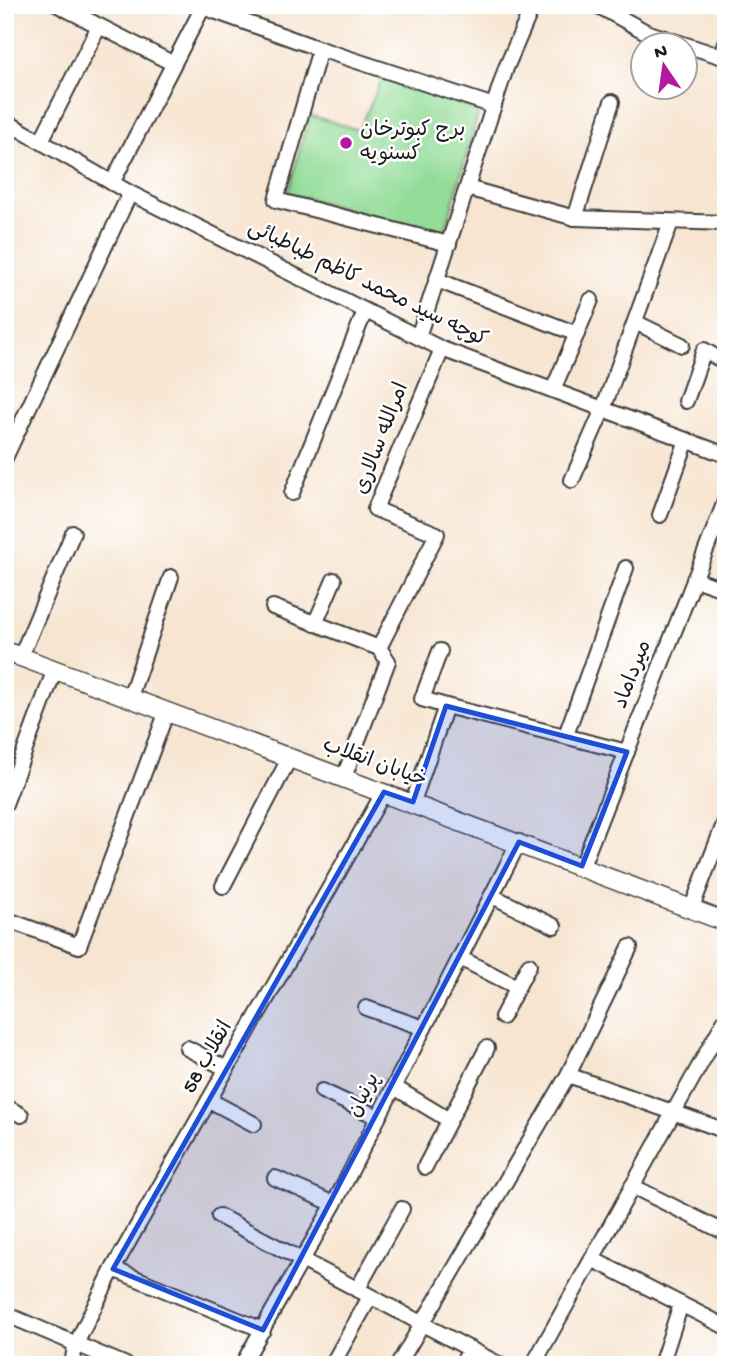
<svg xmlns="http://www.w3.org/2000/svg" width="731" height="1370" viewBox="0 0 731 1370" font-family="'Gochi Hand','Playpen Sans Arabic',sans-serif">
<rect width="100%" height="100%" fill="#fff"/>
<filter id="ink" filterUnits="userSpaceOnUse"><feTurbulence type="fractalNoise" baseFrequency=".0143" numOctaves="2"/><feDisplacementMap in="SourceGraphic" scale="14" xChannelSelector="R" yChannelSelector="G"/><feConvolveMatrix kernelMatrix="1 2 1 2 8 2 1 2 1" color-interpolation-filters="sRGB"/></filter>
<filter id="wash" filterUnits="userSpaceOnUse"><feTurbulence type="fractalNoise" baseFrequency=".00686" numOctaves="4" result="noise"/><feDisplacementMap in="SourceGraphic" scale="28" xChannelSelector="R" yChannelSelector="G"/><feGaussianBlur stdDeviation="1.57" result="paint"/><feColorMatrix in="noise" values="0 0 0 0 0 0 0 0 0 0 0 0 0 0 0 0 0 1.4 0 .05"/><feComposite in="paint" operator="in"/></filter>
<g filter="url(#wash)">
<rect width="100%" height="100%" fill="#f7e5d1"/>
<!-- green -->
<path fill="#93dc97" stroke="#587c5a" stroke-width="2" d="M383 76 479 111 444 235 288 193 309 115 359 130Z"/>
</g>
<g filter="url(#ink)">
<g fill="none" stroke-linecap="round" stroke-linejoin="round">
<!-- minor casing -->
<g stroke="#3d3a37" stroke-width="18">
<g id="minor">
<path d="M58 5 172 63"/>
<path d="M597 5 646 32 726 58"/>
<path d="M203 7 320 49"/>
<path d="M722 57 726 43"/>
<path d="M5 121 130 193 442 349 726 455"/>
<path d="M42 139 99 26"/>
<path d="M112 183 204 5"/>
<path d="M467 188 575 218 726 223"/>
<path d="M575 218 612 102"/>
<path d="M449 244 276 200 320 49 494 106"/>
<path d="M437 280 577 334"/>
<path d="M635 322 682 345"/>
<path d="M418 337 506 68 533 5"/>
<path d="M553 390 591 300"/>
<path d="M686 401 704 350 726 363"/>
<path d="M5 458 130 193"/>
<path d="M572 480 603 409 671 222"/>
<path d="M292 493 365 311"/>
<path d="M660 515 687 440"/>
<path d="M694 579 726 590"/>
<path d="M273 607 379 648"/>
<path d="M315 624 334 580"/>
<path d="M440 651 422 699 446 706"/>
<path d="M21 656 73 533"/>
<path d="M130 697 171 577"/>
<path d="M566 735 626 568"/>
<path d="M344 777 388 661 379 648 437 534 375 509 442 349"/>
<path d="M413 802 446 706 627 752"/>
<path d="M5 804 55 669"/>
<path d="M582 866 726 499"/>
<path d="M223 886 290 757"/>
<path d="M492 896 554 926"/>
<path d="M692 907 726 819"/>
<path d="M5 919 79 946 167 711"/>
<path d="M460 958 517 987"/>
<path d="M366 1008 424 1028"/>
<path d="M502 1017 529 965"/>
<path d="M187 1048 227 1069"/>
<path d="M568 1075 726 1131"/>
<path d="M394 1087 449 1120"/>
<path d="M322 1091 378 1117"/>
<path d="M209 1100 254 1124"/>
<path d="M5 1106 21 1115"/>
<path d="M425 1167 487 1048"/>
<path d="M275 1178 334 1204"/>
<path d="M632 1186 720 1230"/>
<path d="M219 1216 500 1365"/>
<path d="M592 1259 726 1327"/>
<path d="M113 1269 263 1330"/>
<path d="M357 1290 402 1209"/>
<path d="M5 1314 126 1365"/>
<path d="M72 1365 75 1346 113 1269 384 792"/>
<path d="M242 1365 334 1204 519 842"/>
<path d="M332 1365 370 1297"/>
<path d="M398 1365 568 1075 630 947"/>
<path d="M461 1365 471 1349"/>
<path d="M533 1365 726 1018"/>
<path d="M661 1365 681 1304"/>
</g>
</g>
<!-- major casing -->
<g stroke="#3d3a37" stroke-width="21">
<path id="major" d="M5 651 726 922"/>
</g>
<!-- minor -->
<use href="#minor" stroke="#fff" stroke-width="14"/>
<!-- major -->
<use href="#major" stroke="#fff" stroke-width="18"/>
</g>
</g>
<!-- marked area -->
<path fill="#1d4ed8" fill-opacity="0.2" stroke="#1d4ed8" stroke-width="5" stroke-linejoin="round" d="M446 706 627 752 582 866 519 842 263 1330 113 1269 384 792 413 802Z"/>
<!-- markers -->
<circle fill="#b5179e" stroke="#fff" stroke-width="2.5" cx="346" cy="143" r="7"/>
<g text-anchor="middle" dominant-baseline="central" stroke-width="5" stroke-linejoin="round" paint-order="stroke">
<!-- poi labels -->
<g font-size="21" fill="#1c1c1c" stroke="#fff" text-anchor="start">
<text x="360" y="131">برج کبوترخان<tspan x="360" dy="24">کسنویه</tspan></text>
</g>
<!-- street labels -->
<g font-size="21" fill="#1c1c1c" stroke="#fff">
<text transform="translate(367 285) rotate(26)">کوچه سید محمد کاظم طباطبائی</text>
<text transform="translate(383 439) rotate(-69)">امرالله سالاری</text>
<text transform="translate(634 675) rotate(-69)">میرداماد</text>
<text transform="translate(374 764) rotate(20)">خیابان انقلاب</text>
<text transform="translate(209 1058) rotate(-60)">انقلاب 58</text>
<text transform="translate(365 1096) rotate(-63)">پرنیان</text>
</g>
</g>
<!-- margin -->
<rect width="731" height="1370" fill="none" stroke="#fff" stroke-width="28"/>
<!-- north arrow -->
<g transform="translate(664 66) rotate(347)"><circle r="33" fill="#ffffff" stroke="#a4a4a4" stroke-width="2"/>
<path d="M0-5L12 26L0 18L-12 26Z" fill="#b5179e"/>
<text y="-10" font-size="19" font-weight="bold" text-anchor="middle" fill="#1c1c1c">N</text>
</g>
</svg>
